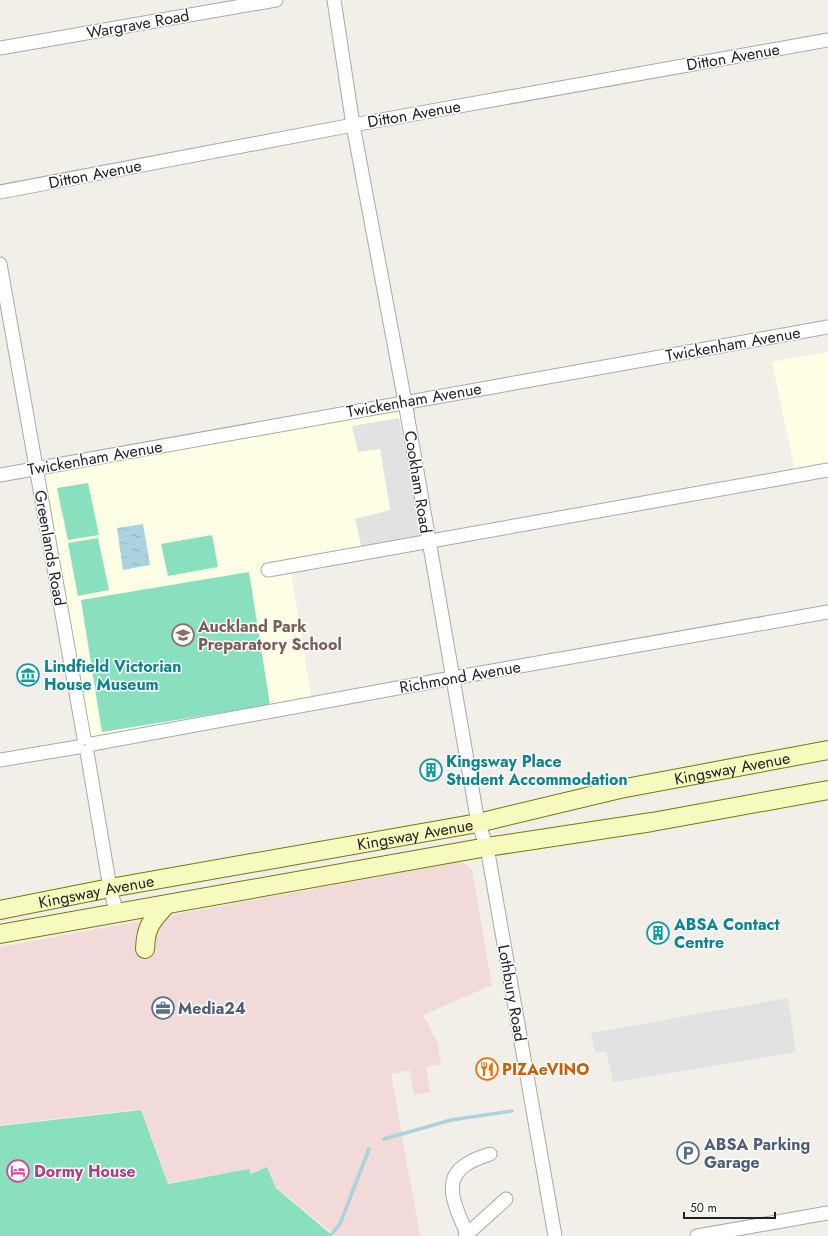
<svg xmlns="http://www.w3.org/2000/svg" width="828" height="1236" viewBox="0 0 828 1236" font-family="Jost,sans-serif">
<defs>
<pattern id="water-ripples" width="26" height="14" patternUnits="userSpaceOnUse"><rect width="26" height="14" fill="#aad3df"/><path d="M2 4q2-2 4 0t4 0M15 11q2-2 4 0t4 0" fill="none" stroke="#92b5bf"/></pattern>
</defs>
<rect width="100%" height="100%" fill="#f2efe9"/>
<!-- commercial -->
<path fill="#f2dad9" d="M459 862 465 864 472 870 492 985 423 1015 438 1044 441 1064 426 1067 430 1092 414 1095 410 1070 391 1074 420 1236H336L276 1187 267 1167 251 1173 249 1169 168 1183 141 1109 0 1125V947Z"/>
<!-- education -->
<g fill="#ffffe5">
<path d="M828 352V470L796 476 772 362Z"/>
<path d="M405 402 428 542 290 566 312 703 92 746 84 738 36 468Z"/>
</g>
<!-- pitch -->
<g fill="#88e0be">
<path d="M88 483 99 535 68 540 57 488Z"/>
<path d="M212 535 218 567 168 576 161 544Z"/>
<path d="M98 538 109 590 78 596 68 543Z"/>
<path d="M249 572 270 705 102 732 81 600Z"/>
<path d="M141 1110 168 1184 249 1169 251 1174 267 1167 276 1188 333 1236H0V1126Z"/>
</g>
<!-- parking -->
<g fill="#e2e2e2">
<path d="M399 418 423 538 362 549 355 519 390 510 380 449 358 452 352 426Z"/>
<path d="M788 998 796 1052 613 1082 606 1051 595 1053 591 1033Z"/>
</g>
<!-- water -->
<path fill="url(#water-ripples)" d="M143 524 150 565 123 570 117 528Z"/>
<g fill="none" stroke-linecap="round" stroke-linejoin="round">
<!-- stream -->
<g stroke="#aad3df" stroke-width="3.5">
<path d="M384 1139 451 1120 512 1111"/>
<path d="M330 1236 340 1224 369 1149"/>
</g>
<!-- street casing -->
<g stroke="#a9a9a9" stroke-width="15">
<g id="street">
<path d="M334 0 353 125 405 402 478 823 487 847 555 1236"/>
<path d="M0 48 276 0"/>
<path d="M0 192 353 125 828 40"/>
<path d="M0 264 84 738"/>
<path d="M0 475 828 327"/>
<path d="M268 570 828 470"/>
<path d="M92 744 452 678 828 612"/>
<path d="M87 752 110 888 117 914"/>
<path d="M0 760 78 747"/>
<path d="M467 1234C458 1212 439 1180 467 1164 474 1159 482 1157 490 1154"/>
<path d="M465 1236 506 1199"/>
<path d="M697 1236 828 1213"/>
</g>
</g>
<!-- secondary casing -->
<g stroke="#707d05" stroke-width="20">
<g id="secondary">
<path id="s1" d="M0 910 110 888 478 823 620 789 828 750"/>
<path d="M0 934 487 847 652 822 828 790"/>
<path d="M145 949C146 926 151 922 166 905"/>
</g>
</g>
<!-- street -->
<use href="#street" stroke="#fff" stroke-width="13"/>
<!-- secondary -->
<use href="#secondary" stroke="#f7fabf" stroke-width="18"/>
</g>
<!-- icons -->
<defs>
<g id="school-ring" transform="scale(1.15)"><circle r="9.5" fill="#fff" stroke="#8d6e63" stroke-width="1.5"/><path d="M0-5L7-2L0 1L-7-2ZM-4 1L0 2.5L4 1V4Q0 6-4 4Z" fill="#8d6e63"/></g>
<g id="museum-ring" transform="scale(1.15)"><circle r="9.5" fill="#fff" stroke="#0f9aa8" stroke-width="1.5"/><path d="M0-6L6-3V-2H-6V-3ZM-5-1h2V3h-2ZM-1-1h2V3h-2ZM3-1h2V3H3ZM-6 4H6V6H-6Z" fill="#0f9aa8"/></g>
<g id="building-ring" transform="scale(1.15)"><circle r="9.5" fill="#fff" stroke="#0f9aa8" stroke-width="1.5"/><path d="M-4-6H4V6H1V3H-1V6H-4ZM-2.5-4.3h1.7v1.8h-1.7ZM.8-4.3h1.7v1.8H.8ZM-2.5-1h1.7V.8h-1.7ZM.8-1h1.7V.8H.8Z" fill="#0f9aa8"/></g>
<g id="office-ring" transform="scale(1.15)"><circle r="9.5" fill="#fff" stroke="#5c6f8a" stroke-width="1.5"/><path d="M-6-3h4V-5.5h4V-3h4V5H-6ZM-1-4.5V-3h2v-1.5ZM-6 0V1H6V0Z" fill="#5c6f8a"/></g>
<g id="restaurant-ring" transform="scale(1.15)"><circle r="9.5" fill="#fff" stroke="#e8710a" stroke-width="1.5"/><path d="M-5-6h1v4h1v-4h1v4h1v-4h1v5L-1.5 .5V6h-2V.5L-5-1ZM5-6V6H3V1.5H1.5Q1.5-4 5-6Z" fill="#e8710a"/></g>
<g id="parking-ring" transform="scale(1.15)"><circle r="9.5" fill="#fff" stroke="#5c6f8a" stroke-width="1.5"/><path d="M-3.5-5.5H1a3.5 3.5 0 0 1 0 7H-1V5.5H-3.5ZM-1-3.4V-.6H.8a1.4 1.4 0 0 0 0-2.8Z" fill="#5c6f8a"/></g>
<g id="hotel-ring" transform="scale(1.15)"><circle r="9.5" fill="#fff" stroke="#d1479c" stroke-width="1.5"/><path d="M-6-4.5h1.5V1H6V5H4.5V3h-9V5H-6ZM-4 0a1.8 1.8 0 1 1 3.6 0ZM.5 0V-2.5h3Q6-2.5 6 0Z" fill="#d1479c"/></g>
</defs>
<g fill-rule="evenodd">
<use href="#school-ring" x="183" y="635"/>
<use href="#museum-ring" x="28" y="675"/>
<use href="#building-ring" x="431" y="770"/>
<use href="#building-ring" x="658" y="933"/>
<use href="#office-ring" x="163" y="1008"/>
<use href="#restaurant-ring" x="487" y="1069"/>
<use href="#parking-ring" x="688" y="1153"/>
<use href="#hotel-ring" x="18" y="1171"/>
</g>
<g text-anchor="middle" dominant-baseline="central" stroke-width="3" stroke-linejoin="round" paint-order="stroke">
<!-- street labels -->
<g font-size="16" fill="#222" stroke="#fff">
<text transform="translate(138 24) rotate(-10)">Wargrave Road</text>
<text transform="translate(733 57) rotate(-10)">Ditton Avenue</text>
<text transform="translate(414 114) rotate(-10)">Ditton Avenue</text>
<text transform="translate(95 174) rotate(-11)">Ditton Avenue</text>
<text transform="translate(733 344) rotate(-10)">Twickenham Avenue</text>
<text transform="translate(414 400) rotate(-10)">Twickenham Avenue</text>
<text transform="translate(95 458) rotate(-10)">Twickenham Avenue</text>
<text transform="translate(418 482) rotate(81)">Cookham Road</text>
<text transform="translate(50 548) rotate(80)">Greenlands Road</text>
<text transform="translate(460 677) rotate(-10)">Richmond Avenue</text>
<text stroke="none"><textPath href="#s1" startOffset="746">Kingsway Avenue</textPath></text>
<text stroke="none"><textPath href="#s1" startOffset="422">Kingsway Avenue</textPath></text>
<text stroke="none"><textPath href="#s1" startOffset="98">Kingsway Avenue</textPath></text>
<text transform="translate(512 993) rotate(80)">Lothbury Road</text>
</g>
<!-- education labels -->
<g font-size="16" font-weight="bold" fill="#785e54" stroke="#fff" text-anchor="start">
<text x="198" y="626">Auckland Park<tspan x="198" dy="18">Preparatory School</tspan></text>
</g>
<!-- culture labels -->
<g font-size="16" font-weight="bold" fill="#0d838f" stroke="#fff" text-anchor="start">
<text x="44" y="666">Lindfield Victorian<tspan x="44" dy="18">House Museum</tspan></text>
<text x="446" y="761">Kingsway Place<tspan x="446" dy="18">Student Accommodation</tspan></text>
<text x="674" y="924">ABSA Contact<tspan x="674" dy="18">Centre</tspan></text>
</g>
<!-- service labels -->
<g font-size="16" font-weight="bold" fill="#4e5e75" stroke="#fff" text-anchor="start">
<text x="178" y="1008">Media24</text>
<text x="704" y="1144">ABSA Parking<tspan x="704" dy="18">Garage</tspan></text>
</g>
<!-- food labels -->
<g font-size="16" font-weight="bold" fill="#c56008" stroke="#fff" text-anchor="start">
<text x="502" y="1069">PIZAeVINO</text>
</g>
<!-- hotel labels -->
<g font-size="16" font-weight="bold" fill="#b23c85" stroke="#fff" text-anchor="start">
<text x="34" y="1171">Dormy House</text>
</g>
</g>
<!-- scale -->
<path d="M684 1212v6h91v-6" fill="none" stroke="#222222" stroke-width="2"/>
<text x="690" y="1212" font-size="12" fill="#222222" stroke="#ffffff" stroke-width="3" paint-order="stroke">50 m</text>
</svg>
